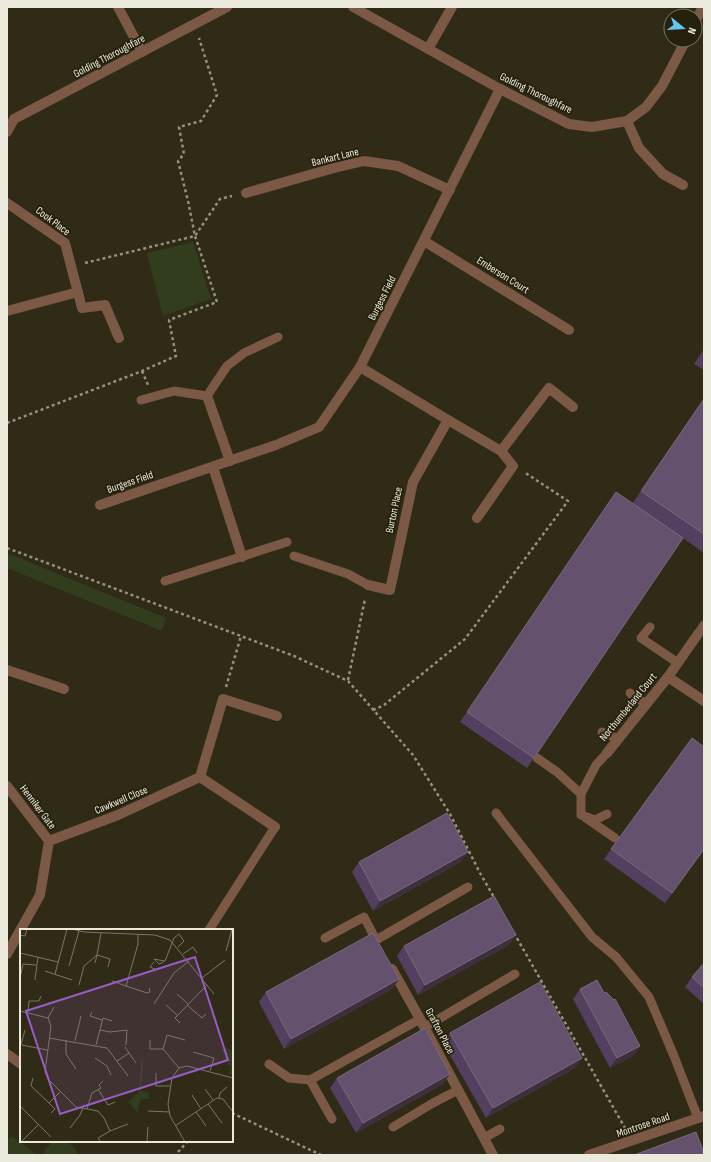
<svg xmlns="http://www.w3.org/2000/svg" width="711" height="1162" viewBox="0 0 711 1162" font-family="'Sofia Sans Condensed',sans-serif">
<rect width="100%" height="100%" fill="#2f2b16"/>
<!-- green -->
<g fill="#323d1e">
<path d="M193 242 211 299 163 316 147 253Z"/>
<path d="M7 553 166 618 162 631 7 568Z"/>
<path d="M11 1136 35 1153 38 1155H7V1141Z"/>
<path d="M52 1141C65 1141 72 1141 78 1155H42Z"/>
</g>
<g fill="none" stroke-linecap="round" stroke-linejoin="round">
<!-- path -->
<g stroke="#949180" stroke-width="2.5" stroke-dasharray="3 3" stroke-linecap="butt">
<path d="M85 263 195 236 220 199 232 196"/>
<path d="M142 371 148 385"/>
<path d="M7 423 142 371 176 356 169 320 217 302 195 236 188 201 178 161 184 154 179 127 201 121 217 95 199 38"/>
<path d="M7 548 294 656 348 681 413 755 450 814 480 873 495 899"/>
<path d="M348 680 365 599"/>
<path d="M226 687 241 636"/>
<path d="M373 710 384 705 465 639 568 501 524 472"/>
<path d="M514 933 625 1128"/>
<path d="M232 1113 321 1155"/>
<path d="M178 1152 188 1141"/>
</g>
<!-- service -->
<g stroke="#7c5944" stroke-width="9">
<path d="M141 400 174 391 207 396 227 366 244 353 278 337"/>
<path d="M294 556 348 574 368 585"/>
<path d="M165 581 287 542"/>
<path d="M650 627 641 638 678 663"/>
<path d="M698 634 704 625"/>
<path d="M630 693 646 704"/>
<path d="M602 732 618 739"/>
<path d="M537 758 557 772 581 794"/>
<path d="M496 813 592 937 616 957 649 997 674 1056 698 1118"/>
<path d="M607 814 595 820 581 815V794L596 765 607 753"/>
<path d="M586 818 615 838"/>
<path d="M209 930 275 827"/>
<path d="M325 938 364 917 376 940 468 887"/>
<path d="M425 1027 515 974"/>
<path d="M269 1064 289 1078 310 1080"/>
<path d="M332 1119 310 1080 420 1019"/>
<path d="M393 1127 433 1103 458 1090"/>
<path d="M484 1138 500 1129"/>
</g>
<!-- minor -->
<g stroke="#7c5944" stroke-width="10">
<path d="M118 7 142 52"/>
<path d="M353 7 500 89 569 124 592 127 627 121 646 107 662 86 686 40"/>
<path d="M695 22 703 7"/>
<path d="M428 49 452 7"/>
<path d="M627 121 639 148 663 174 683 185"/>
<path d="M7 132 14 119 227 7"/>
<path d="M246 193 334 168 364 161 398 166 450 190"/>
<path d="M7 203 65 243 82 308 105 305 119 338"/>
<path d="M424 241 569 330"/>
<path d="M7 311 78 292"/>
<path d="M360 367 448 420 501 451 513 466 477 518"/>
<path d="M207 396 230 461"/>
<path d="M501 451 549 388 573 407"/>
<path d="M213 467 242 557"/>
<path d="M100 505 276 445 319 427 360 367 500 89"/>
<path d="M368 585 390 590 413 482 448 420"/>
<path d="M7 670 64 689"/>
<path d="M668 677 698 634"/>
<path d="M607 753 668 677 704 701"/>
<path d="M200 777 275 827"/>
<path d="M7 786 49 841 40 895 7 954"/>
<path d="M49 841 118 815 200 777 223 699 277 716"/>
<path d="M392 969 420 1019 493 1155"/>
<path d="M7 1054 21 1064"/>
<path d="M589 1155 704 1116"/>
</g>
</g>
<!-- wall -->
<g fill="#533f5f">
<path d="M704 349V370L694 364Z"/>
<path d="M704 398V553L683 538 527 768 460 722 616 492 632 504Z"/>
<path d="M692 738 704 850 665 903 604 859Z"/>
<path d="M359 862H461L373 911 352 872Z"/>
<path d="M516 935 509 945 418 995 397 956 404 946Z"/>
<path d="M704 963V1004L685 987 692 977Z"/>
<path d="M399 979 392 989 284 1049 259 1002 266 992Z"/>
<path d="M580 989 604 993 640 1046 633 1056 610 1068 573 999Z"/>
<path d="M450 1033 582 1058 575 1068 486 1118 443 1043Z"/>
<path d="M337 1078 443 1084 356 1133 330 1088Z"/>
</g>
<!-- shaded-wall -->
<g fill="#3e2f3c">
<path d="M468 852 461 862 373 911 380 901Z"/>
<path d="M516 935 509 945 418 995 425 985Z"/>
<path d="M399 979 392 989 284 1049 291 1039Z"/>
<path d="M640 1046 633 1056 610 1068 617 1058Z"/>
<path d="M582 1058 575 1068 486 1118 493 1108Z"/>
<path d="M450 1074 443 1084 356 1133 363 1123Z"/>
</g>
<!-- building -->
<g fill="#64516d" stroke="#79697e">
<path d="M704 399V534L641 491Z"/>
<path d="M616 492 683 538 534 758 467 712Z"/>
<path d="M692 738 704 747V849L672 893 611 849Z"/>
<path d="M447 813 468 852 380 901 359 862Z"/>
<path d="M494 896 516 935 425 985 404 946Z"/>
<path d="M373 933 399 979 291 1039 266 992Z"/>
<path d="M704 963V988L692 977Z"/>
<path d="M597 980 604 993 606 992 614 1000 615 999 640 1046 617 1058 580 989Z"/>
<path d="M540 982 582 1058 493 1108 450 1033Z"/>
<path d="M425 1028 450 1074 363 1123 337 1078Z"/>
<path d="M696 1132 704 1153V1155H634Z"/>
</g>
<g text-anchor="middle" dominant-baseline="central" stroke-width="3.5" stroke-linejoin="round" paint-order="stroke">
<!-- street labels -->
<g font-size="11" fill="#eceadd" stroke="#25210c">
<text transform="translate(109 56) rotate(-28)">Golding Thoroughfare</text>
<text transform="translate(536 93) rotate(26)">Golding Thoroughfare</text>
<text transform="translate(335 157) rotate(-14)">Bankart Lane</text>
<text transform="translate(53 221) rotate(37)">Cook Place</text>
<text transform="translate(503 275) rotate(32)">Emberson Court</text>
<text transform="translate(382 298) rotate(-63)">Burgess Field</text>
<text transform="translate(130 482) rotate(-19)">Burgess Field</text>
<text transform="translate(394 510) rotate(-78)">Burton Place</text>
<text transform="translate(628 707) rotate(-51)">Northumberland Court</text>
<text transform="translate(121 800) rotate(-23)">Cawkwell Close</text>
<text transform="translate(38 807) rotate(53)">Henniker Gate</text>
<text transform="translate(440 1031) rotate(62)">Grafton Place</text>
<text transform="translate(643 1125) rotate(-19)">Montrose Road</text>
</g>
</g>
<!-- overview -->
<g transform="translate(20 929)">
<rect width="213" height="213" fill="#2f2b16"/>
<path d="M204 119 210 120 213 127V146L209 145 211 137 207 136 209 132 204 130 205 125 202 123ZM121 132H123L121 162 129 163V170H121L117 183 108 173 119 163Z" fill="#323d1e"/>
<path fill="none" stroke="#7b7766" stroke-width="1" d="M52 0 64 3 135 6 150 11 194 65M0 6 5 7 7 0M118 6V15L106 57 127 64 130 63 129 59M206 22 212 0M0 24 38 33M163 25 173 18 177 24M144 32 134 30 139 35 142 34 144 32H145L154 9 159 5 164 12 158 18M134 33 130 38 137 41M75 34 77 26 90 30 88 38M49 37 59 2M25 42 52 51M1 45 3 35 16 36M35 45 47 0M182 49 205 31M15 51 18 28M92 52 106 57M59 56 64 37 77 26 81 4M157 65 168 75M134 75 154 44 169 32M146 76 158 87M167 76 182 89 186 85M0 82 28 89 31 97 25 143 28 150 56 178 78 182 84 189 90 202 78 209 81 213M8 83 9 72H19L21 67M72 83 70 87 82 91M28 89 34 78M160 94 155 89 187 56M80 101 90 103 107 101 106 116M29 109 87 119 108 147M46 111V125L56 140M130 111V120H143L159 139M55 112 61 87M2 116 27 121M76 116 83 89 92 92M105 118 116 134M0 119 5 101M143 120 147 106 165 111M173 123 194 129 190 142M75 129 87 137 91 146M97 132 109 124M136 144V157H150M13 149 11 157 29 174 41 162M78 160 88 176 95 173M185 160 193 171M172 166 181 180M199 169 200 164 207 158M29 174 35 180 31 184M188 175 202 194M0 177 31 208M67 180 72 164 81 159 79 156 83 152M128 182 150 183M176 183 186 197M155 197 197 169 203 170 213 183M50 199 60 186 63 179M90 202 108 195M1 213 18 196M127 213 128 198M165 213 150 187 148 175 152 149 159 139 167 137 213 149"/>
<path fill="#975cc6" fill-opacity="0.15" stroke="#975cc6" stroke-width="2" d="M175 28 208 131 40 185 6 82Z"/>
<rect width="213" height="213" fill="none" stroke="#eceadd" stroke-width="2"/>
</g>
<!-- border -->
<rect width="711" height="1162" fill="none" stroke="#eceadd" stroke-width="16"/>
<!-- north arrow -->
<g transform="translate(683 28) rotate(108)"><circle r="19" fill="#25210c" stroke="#757160"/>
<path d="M0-3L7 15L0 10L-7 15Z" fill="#64c5ee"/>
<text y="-6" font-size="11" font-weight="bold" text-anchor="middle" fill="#eceadd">N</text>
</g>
</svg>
